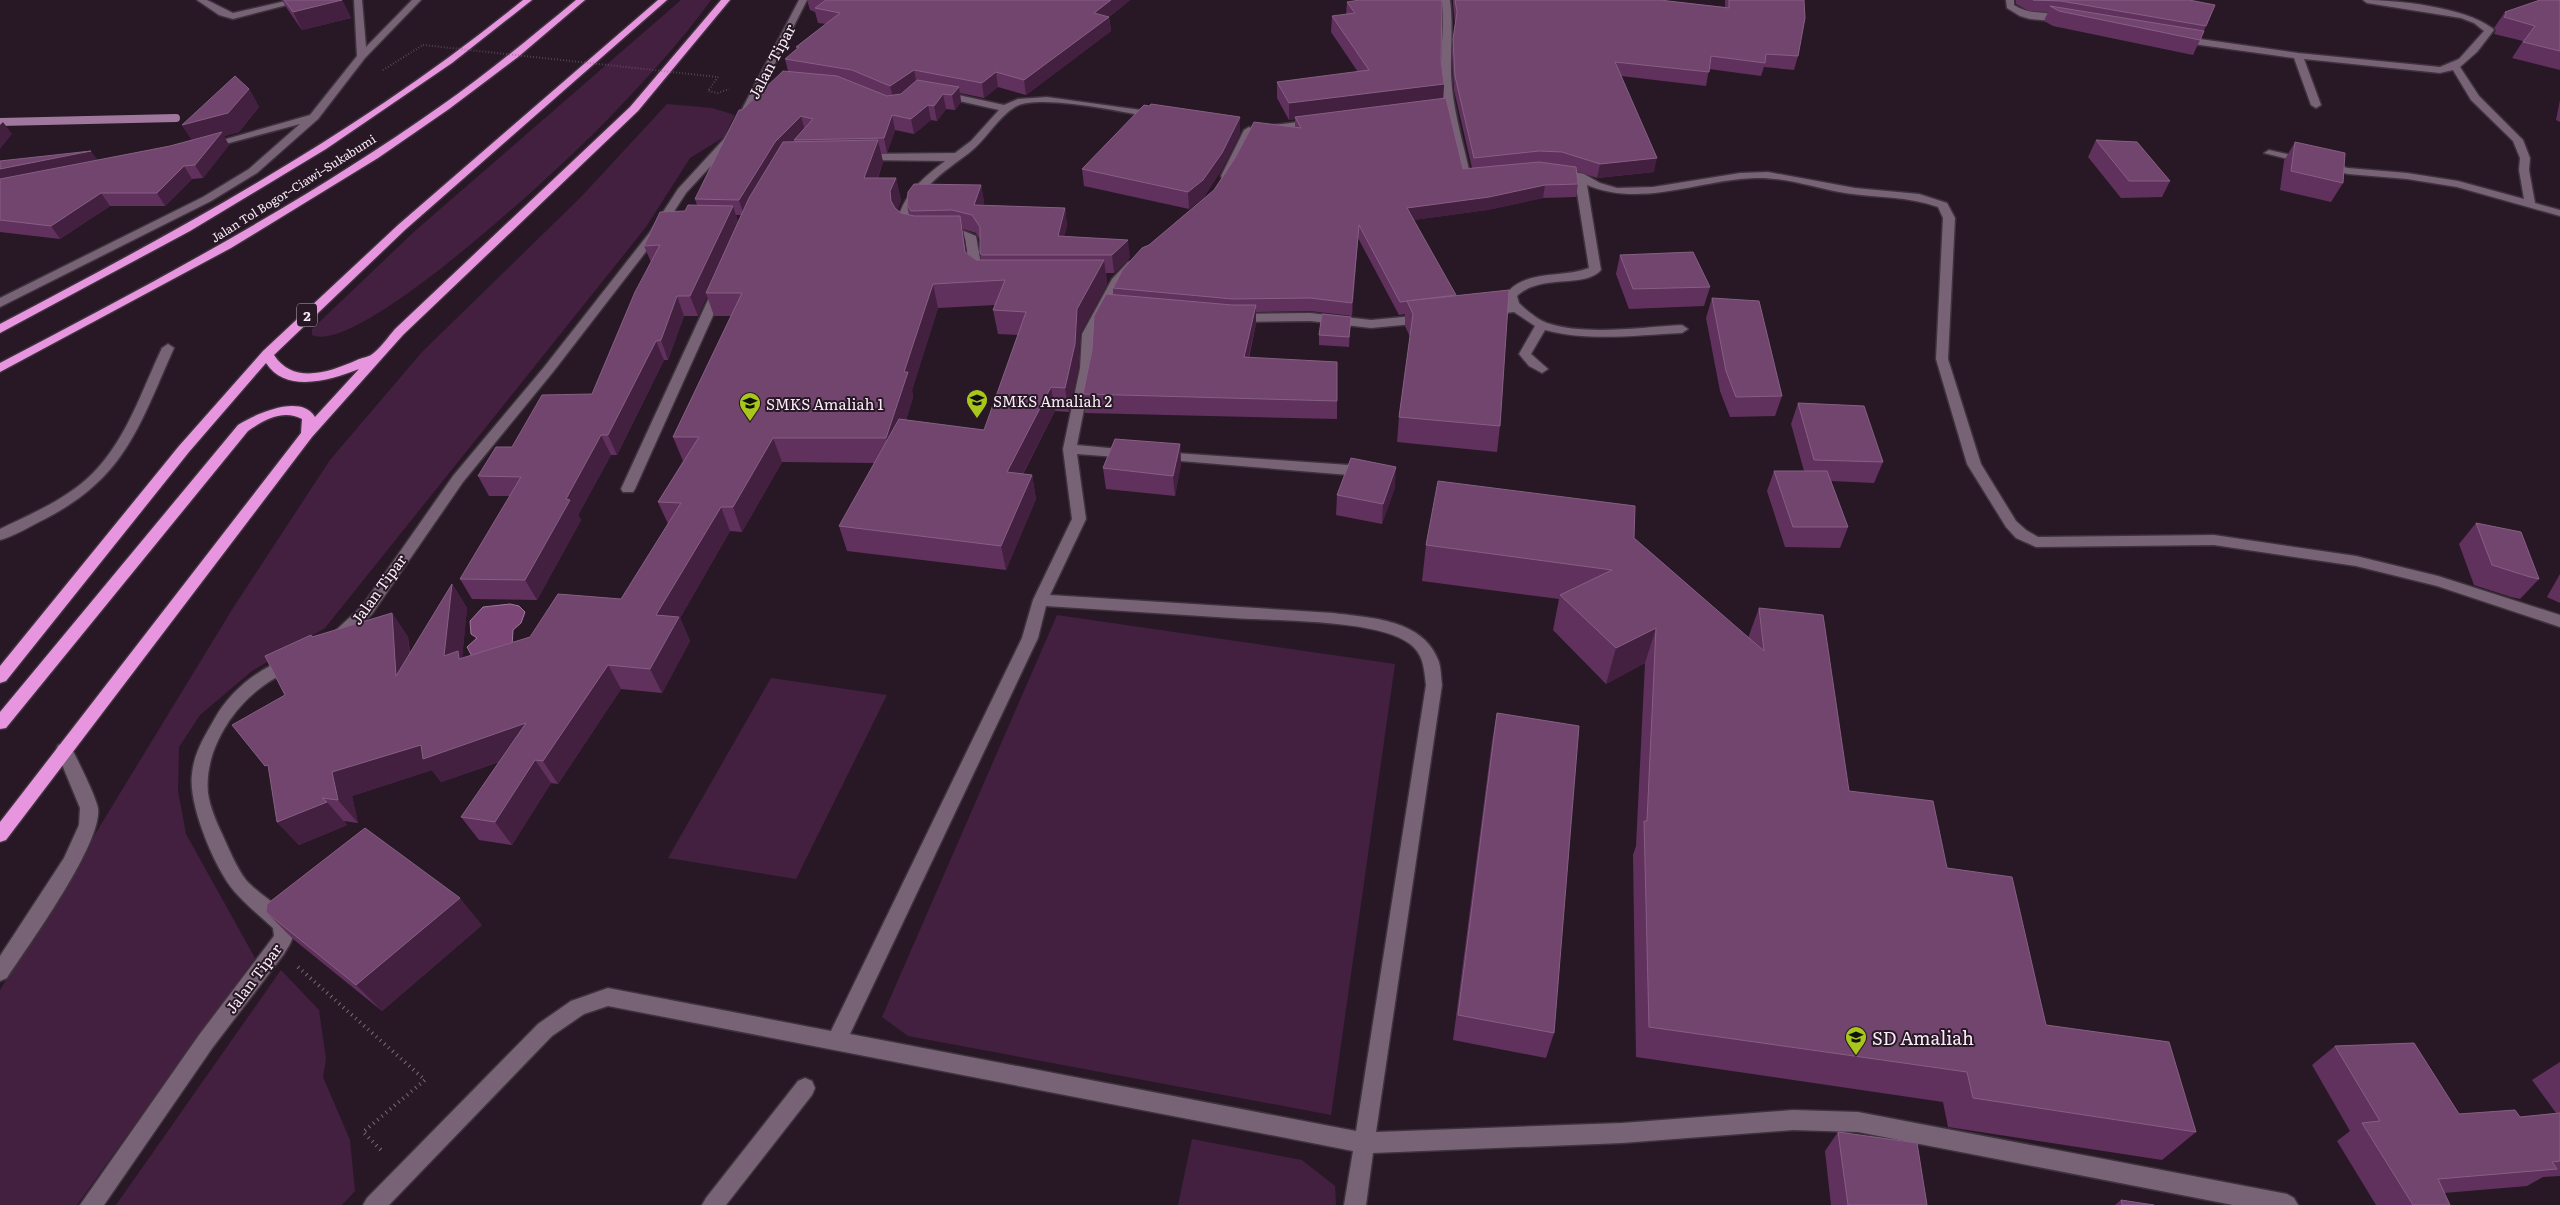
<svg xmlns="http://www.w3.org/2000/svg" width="2560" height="1205" viewBox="0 0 2560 1205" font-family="Literata,serif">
<rect width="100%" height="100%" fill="#281826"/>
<!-- green -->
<g fill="#432040">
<path d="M681 0H711C681 42 645 80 609 118 572 157 360 357 312 335V329L416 230Z"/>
<path d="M667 104 712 108 735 115 724 137 690 158 646 227 325 628 252 671 200 715 179 747 178 791 186 834 255 958 77 1205H0V990L233 608 330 460 422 352 581 197Z"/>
<path d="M1057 615 1395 664 1331 1115 908 1036 882 1017Z"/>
<path d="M771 678 887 695 796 879 668 858Z"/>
<path d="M281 970 319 1010 326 1059 323 1077 350 1140 355 1191 342 1205H116Z"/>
<path d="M1192 1139 1302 1160 1335 1186 1336 1205H1178Z"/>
</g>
<!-- water -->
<path fill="#7c4777" stroke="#a1789d" d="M510 604 519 606 525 612 521 623 513 630 512 646 473 658 467 647 477 638 471 634 470 621 483 607Z"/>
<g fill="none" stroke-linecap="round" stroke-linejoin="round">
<!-- stream -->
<path stroke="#a1789d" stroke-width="8" d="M0 122 176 118"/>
<!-- minor casing -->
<g stroke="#3e323d" stroke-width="3">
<g id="minor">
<path d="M197 0H207L233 13 290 0H306L233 19 219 15Z"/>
<path d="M354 0H362L366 47 412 0H421L365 58 318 119 257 173 211 201 0 307V298L203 197 249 169 300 124 207 149 202 146 310 115 357 56Z"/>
<path d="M799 0H807L749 115 731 144 686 193 658 236 553 372 463 482 372 614 344 640H334L331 636 334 632 362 606 453 476 545 366 650 232 678 189 723 140 739 115Z"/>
<path d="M1442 0H1450C1454 30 1449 58 1452 88 1455 117 1464 146 1470 174H1477L1482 177 1477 180H1463L1460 175C1454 147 1445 117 1442 88 1439 58 1445 30 1442 0Z"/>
<path d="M2006 0H2014V5C2033 18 2056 8 2071 19L2066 22 2030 19 2020 16 2007 8Z"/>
<path d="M2363 0C2398 0 2464 7 2492 28L2494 30 2477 52 2460 67 2479 96 2523 140 2530 158 2529 170 2535 203 2560 210V216L2457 187 2407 179 2348 174 2264 153 2269 150 2348 168 2407 173 2458 181 2524 199 2519 170 2520 158 2513 141 2471 100 2453 70 2440 73 2304 59 2321 105 2316 108 2311 105 2294 58 2179 42 2174 39 2179 36 2298 53 2440 67 2459 59 2484 31 2474 23 2461 18 2367 3Z"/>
<path d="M940 91 1004 105 1018 99 1047 97 1155 112 1160 115 1155 118C1126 113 1039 93 1015 107 997 118 986 140 969 153 944 172 915 189 909 223L915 231 909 234 905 233 897 223C903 194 923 178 945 161L863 160 858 157 863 154 955 153 971 141 999 110 937 96 935 94Z"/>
<path d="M1314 120 1318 121V125L1267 132 1262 129 1267 126Z"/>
<path d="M1249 127 1254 130 1230 178H1222L1221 176 1244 130Z"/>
<path d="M1557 168 1584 174 1600 183 1617 188 1653 187 1740 173 1768 172 1855 188 1919 194 1947 203 1955 218 1948 359 1981 464 2016 521 2026 530 2038 537 2214 535 2356 556 2438 576 2560 615V627L2437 586 2356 566 2214 545 2036 547 2016 538 2006 527 1967 464 1936 359 1943 218 1938 207C1908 196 1876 198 1845 193 1815 188 1786 177 1755 178 1699 180 1641 208 1587 185L1601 270C1584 289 1541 273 1517 296L1519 303C1526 310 1537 319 1547 323 1585 336 1642 327 1682 325L1688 329 1682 333C1638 335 1589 342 1545 330L1531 354 1548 369 1542 373 1529 366 1519 354 1535 326 1514 312 1489 315 1483 311 1489 307 1508 305 1505 295C1526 268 1561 279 1589 268L1575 180 1553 173V169Z"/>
<path d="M959 229 976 236 982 270 987 277 985 279H977L970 270 965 238 944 235 938 232 944 229Z"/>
<path d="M1132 261 1138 264 1123 281 1094 334 1092 368 1077 445 1130 450 1137 454 1130 458 1077 454 1086 519 1050 595 1333 613C1371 618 1424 619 1439 662 1441 669 1441 678 1442 685L1376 1132 1622 1123 1793 1110 1858 1112 2287 1194 2294 1198 2298 1205H2233L1858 1132 1793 1130 1622 1143 1373 1153 1366 1205H1344L1353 1151 608 1006 584 1014 552 1036 389 1205H363L367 1198 538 1024 571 1001 608 988 831 1031 1022 638 1033 600 1072 519 1063 449 1080 368 1082 334 1112 279 1128 262ZM1046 606C1108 610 1170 614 1232 618 1274 621 1378 619 1410 644 1424 655 1424 669 1426 685L1356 1131 850 1034 1038 638Z"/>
<path d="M719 285 725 289 635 489 633 492H623L621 489 713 289Z"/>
<path d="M1310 313 1371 320 1424 315 1430 319 1424 323 1371 328 1310 321 1235 322 1229 318 1235 314Z"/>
<path d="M168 344 174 348C139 426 126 477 45 519 30 526 15 536 0 540V529C33 513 69 498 94 472 127 438 142 390 162 348Z"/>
<path d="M1161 452 1349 465 1356 470 1349 475 1156 459 1154 456 1156 453Z"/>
<path d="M291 657 297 659 299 663 297 667C286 673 273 678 263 686 231 709 204 752 208 793 210 808 217 823 223 836 230 851 236 867 246 880 260 896 287 908 293 929 295 938 288 947 284 954L213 1047 104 1205H80L199 1035 274 936 273 928C260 916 245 904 234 891 214 867 188 804 192 774 194 752 205 736 215 718 231 690 260 667 291 657Z"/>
<path d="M64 743 70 745C77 759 95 794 98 808 103 843 28 946 7 978L0 981V956L64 858 79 825 80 808 56 750 58 745Z"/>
<path d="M805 1078 812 1081 815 1088 812 1095 726 1205H702L706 1198 798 1081Z"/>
</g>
</g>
<!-- highway casing -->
<g stroke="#3e323d" stroke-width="3">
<g id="highway">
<path d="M523 0H532L452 63 326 149 190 231 0 333V324C181 229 364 130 523 0Z"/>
<path d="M576 0H585L518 57 449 109 378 158 231 248 0 372V363C151 284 302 204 442 105 488 73 532 36 576 0Z"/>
<path d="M658 0H667L406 229 274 355C293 385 330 372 357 360 361 358 368 357 371 355 380 349 388 337 395 329L630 107 721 0H730L638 111 403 335 312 437 6 840 0 842V822L301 433 302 419C283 409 264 420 248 431L6 728 0 729V712L238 425C255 414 301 393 315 417L359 369C331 380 286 394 266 363L189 452 6 681 0 683V666L179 446 263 351 398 225Z"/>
</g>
</g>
<!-- path-far1 -->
<g stroke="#786a76" stroke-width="2" stroke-dasharray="0.5 2.5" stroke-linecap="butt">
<path d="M383 70 423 45"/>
<path d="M718 77 708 91 718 93 729 89"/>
</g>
<!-- path -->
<path stroke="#786a76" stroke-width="4" stroke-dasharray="1 4.5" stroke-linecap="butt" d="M298 967 425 1080 363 1132 383 1152"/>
<!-- minor -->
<use href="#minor" fill="#776375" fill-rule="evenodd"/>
<!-- highway -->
<use href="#highway" fill="#e895e0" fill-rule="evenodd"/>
<!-- path-bridge -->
<path stroke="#786a76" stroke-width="2" stroke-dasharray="0.5 2.5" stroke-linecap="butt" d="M423 45 718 77"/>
</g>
<!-- wall -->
<g fill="#60315d" fill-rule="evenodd">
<path d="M281 0H342L351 18 302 30 286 7 282 0Z"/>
<path d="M807 0H1130L1109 17 1111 31 1026 95 998 87 984 98 960 93 961 102 955 110 946 109 937 121 931 120 914 134 895 130 887 153H881L883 162 878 178H896L901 201 897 210 901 213 909 215 907 205 981 185 984 202 983 205 1065 208 1067 226 1064 237 1130 257 1114 273H1106L1107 284 1080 333 1078 368 1069 412 1055 411 1023 474 1032 475 1036 499 1006 570 847 551 839 526 875 463 782 462 742 532 730 531 680 618 690 641 662 693 621 689 558 784 551 783 512 845 479 840 461 817 499 762 441 782 432 770 352 796 358 823 344 821 347 825 299 845 277 822 285 695 312 637 392 613 408 637 410 653 452 584 467 608 462 658 530 637 621 599 668 524 658 502 683 461 673 437 731 316H714L707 296 698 316H684L668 360H664L617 455H611L578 515 581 520 537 600 472 599 460 579 510 496H489L478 476 512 447 592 394 651 262 644 246 685 211 697 205 695 199 742 110 788 71 785 59 797 49 796 47 826 24 818 23 815 12 810 10ZM736 215H741L738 222ZM963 229 976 233 980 240V253L981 260H976L967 253ZM995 305 993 310 998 334 1018 335 984 430 906 420 913 397 912 390 938 308Z"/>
<path d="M1453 0H1661L1668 1 1725 7V0H1804L1798 56 1794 70 1764 67 1761 76 1709 69 1706 86 1621 76 1654 172 1597 178 1576 171 1578 184 1576 197 1543 198 1487 210 1413 220 1500 426 1497 452 1397 442 1399 417 1410 337 1405 326V314L1399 315 1358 238 1352 316 1310 311 1256 312V324L1249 358 1337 401V419L1085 413 1083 394 1113 294V288L1149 245 1295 128V119L1289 120 1277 98V82L1358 72 1331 32 1332 16 1346 15 1347 2 1441 60 1444 84 1443 98 1463 169 1472 168 1454 90 1452 52 1455 23 1453 4Z"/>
<path d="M2016 0H2189L2206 26 2200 40 2193 55 2053 26 2044 21 2048 12 2029 11 2016 4Z"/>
<path d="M2560 0V70L2512 58 2523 41 2494 34 2496 30 2494 28 2505 12Z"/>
<path d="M249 89 259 107 239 132 224 136 229 145 203 178 192 179 165 206H110L60 239 0 232V161L98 160 170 146 192 140 182 125Z"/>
<path d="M2560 100V122L2556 120Z"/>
<path d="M1240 133 1222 169 1204 197 1189 209 1084 186 1082 169Z"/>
<path d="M2096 140 2170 181 2162 197 2121 198 2088 157Z"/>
<path d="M2295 142 2343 183 2331 202 2280 190 2284 161Z"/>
<path d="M1620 255 1710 287 1704 306 1629 309 1616 274Z"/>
<path d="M1712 298 1782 396 1775 416 1730 417 1720 391 1706 318Z"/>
<path d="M1350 328 1349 347 1319 345V335Z"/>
<path d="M1798 403 1883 462 1874 483 1831 481 1848 527 1840 548 1785 547 1767 491 1774 471H1804L1791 424Z"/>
<path d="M1180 444 1181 464 1175 496 1106 489 1103 468Z"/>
<path d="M1395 487 1382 524 1336 515 1337 495Z"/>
<path d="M2476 523 2539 579 2520 599 2511 597 2474 585 2459 544Z"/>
<path d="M1634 538 1748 638 1759 608 1849 791 1947 868 2046 1025 2196 1132 2162 1160 1948 1127 1943 1102 1636 1057 1633 855 1636 846 1645 663 1606 684 1553 630 1559 599 1422 581 1426 545Z"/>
<path d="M2560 574V603L2547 597Z"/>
<path d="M1497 713 1554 1033 1546 1058 1453 1040 1492 741Z"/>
<path d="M266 912 482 925 382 1011 293 939Z"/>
<path d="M2335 1046 2459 1114 2520 1117 2556 1113 2532 1080 2560 1062V1176L2543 1177 2527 1186 2444 1193 2450 1205H2376L2337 1141 2350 1131 2312 1065Z"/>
<path d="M1838 1132 1927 1205H1831L1825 1151Z"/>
<path d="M2121 1200 2154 1205H2115Z"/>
</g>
<!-- shaded-wall -->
<g fill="#431f40">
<path d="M342 0 351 18 302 30 293 12Z"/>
<path d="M1111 0H1130L1102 22 1109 17 1111 31 1026 95 1024 80 1094 13Z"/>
<path d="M914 70 917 85 894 101 890 86Z"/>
<path d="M996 72 998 87 984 98 982 83Z"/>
<path d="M1444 84 1443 100 1295 117V119L1289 120V103Z"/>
<path d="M959 87 961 102 955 110 952 95Z"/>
<path d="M249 89 259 107 239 132 224 136 229 145 203 178 195 165 194 144 182 125Z"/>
<path d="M943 94 946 109 937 121 934 106Z"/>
<path d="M928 105 931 120 914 134 911 119Z"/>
<path d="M892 115 895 130 887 153 884 138Z"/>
<path d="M801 116 805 131 794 140 795 141 779 157 744 215 739 200 775 142Z"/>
<path d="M1240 117V133L1222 169 1204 197 1189 209 1188 192Z"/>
<path d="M3 122 12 134 0 149V125Z"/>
<path d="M878 140 883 162 869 201 864 178Z"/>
<path d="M91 151 100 163 0 184V169Z"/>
<path d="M1657 158 1654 172 1597 178 1600 164Z"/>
<path d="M184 166 192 179 165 206 157 193Z"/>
<path d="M896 178 901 201 896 214 891 201 890 191Z"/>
<path d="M981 185 984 202 977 223 974 205Z"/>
<path d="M1545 185 1543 198 1487 210 1406 221 1407 208Z"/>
<path d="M101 193 110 206 60 239 51 226Z"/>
<path d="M733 206 739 225 706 293 707 296 698 316 690 296Z"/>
<path d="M1065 208 1067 226 1060 254 1058 236Z"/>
<path d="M960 216 965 240 970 275 965 252Z"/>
<path d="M1359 225 1352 316V303Z"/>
<path d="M1128 240 1130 257 1114 273 1112 255Z"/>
<path d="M1104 260 1107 284 1080 333 1078 368 1069 412 1065 388 1077 309Z"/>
<path d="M933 284 938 308 912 390 913 397 893 463 886 438 904 372Z"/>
<path d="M677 296 684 316 668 360 661 340Z"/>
<path d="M1256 305V324L1244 376V357Z"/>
<path d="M656 341 664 360 617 455 608 435Z"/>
<path d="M1051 387 1055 411 1011 496 1007 472Z"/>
<path d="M601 435 611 455 578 515 581 520 537 600 525 580 566 499Z"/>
<path d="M773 438 782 462 742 532 733 507Z"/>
<path d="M1180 444 1181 464 1175 496 1173 476Z"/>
<path d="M1396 467 1395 487 1382 524 1383 504Z"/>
<path d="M1032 475 1036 499 1006 570 1001 546Z"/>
<path d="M721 507 730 531 680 618 690 641 662 693 650 669 656 615Z"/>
<path d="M452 584 467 608 460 680 444 656Z"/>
<path d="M392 613 408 637 413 700 396 676Z"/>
<path d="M1656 628 1645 663 1606 684 1616 648Z"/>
<path d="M608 665 621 689 558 784 543 761Z"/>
<path d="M526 723 541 747 441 782 432 770 352 796 358 823 338 800 332 772 421 745Z"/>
<path d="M535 760 551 783 512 845 495 822Z"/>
<path d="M327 802 347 825 299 845 277 822Z"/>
<path d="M460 898 482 925 382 1011 356 985Z"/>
</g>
<!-- building -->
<g fill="#71456e" stroke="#865f83">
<path d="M284 0H342L293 12Z"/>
<path d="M826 0H1111L1094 13 1109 17 1024 80 996 72 982 83 914 70 890 86 852 70 785 59 799 47H796L840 13 815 8Z"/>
<path d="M1360 0H1442L1441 60 1444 84 1289 103 1277 82 1369 70 1332 16 1355 13 1347 2Z"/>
<path d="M1455 0H1661L1668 1 1729 8V0H1804L1805 18 1798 56 1766 54 1765 63 1711 56 1709 72 1615 62 1657 158 1600 164 1562 152 1539 151 1474 158 1455 76 1453 39 1457 12Z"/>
<path d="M2033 0H2189L2215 5 2206 26 2061 1Z"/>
<path d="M2540 0H2560V51L2523 42 2535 26 2504 17 2506 14 2505 12Z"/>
<path d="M2050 6 2204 31 2200 40 2059 11Z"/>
<path d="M783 71 837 76 887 96 901 94 917 80 959 87 952 95 943 94 934 106 928 105 911 119 892 115 884 138 794 140 813 119 801 116 775 142 739 200 695 199 739 110H742Z"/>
<path d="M235 76 249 89 228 113 182 125Z"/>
<path d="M1446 98 1463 169 1539 162 1576 167 1578 184 1545 185 1489 197 1407 208 1456 295 1400 302 1359 225 1352 303 1310 298 1233 299 1113 288 1123 269 1142 248 1149 245 1214 190 1235 158 1254 122 1301 128 1295 117Z"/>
<path d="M1151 104 1240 117 1222 153 1203 180 1188 192 1082 169 1144 105 1149 106Z"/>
<path d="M222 132 195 165 184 166 157 193H101L51 226 0 220V179L170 146Z"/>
<path d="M878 140 864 178H896L890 191 891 201 895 208 901 213 914 216H960L965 252 976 260H1104L1077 309 1075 344 1065 388 1051 387 1007 472 1032 475 1001 546 839 526 899 419 984 430 1026 312 993 310 1005 280 933 284 904 372H908L886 438H773L733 507H721L656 615 679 617 650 669 608 665 543 761 535 760 495 822 461 817 526 723 423 759 421 745 332 772 338 800 322 798 327 802 277 822 268 765 265 766 232 725 285 695 265 656 311 635 312 637 392 613 396 676 452 584 444 656 458 651 459 659 530 637 558 594 621 599 681 503 658 502 699 437H673L742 293H706L749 198 783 142Z"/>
<path d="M2096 140 2137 142 2170 181H2129Z"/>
<path d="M2295 142 2345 153 2343 183 2291 171Z"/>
<path d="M91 151 0 169V161Z"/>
<path d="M914 184 981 185 974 205 1065 208 1058 236 1128 240 1112 255H982L980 253V227L972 215 952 210 911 211 907 205 908 192Z"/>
<path d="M688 205 733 206 690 296H677L661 340 656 341 608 435H601L566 499 570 500 525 580 460 579 521 477 478 476 496 447H512L542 395 592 394 635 292 660 245 644 246 660 212 685 211Z"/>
<path d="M1693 252 1710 287 1633 289 1620 255Z"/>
<path d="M1509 290 1500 426 1399 417 1413 314 1407 301Z"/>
<path d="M1106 294 1232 305H1256L1244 357 1337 362V401L1083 394 1092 350 1094 316Z"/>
<path d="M1712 298 1759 301 1782 396 1736 397 1726 371Z"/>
<path d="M1322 314 1351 317 1349 337 1319 335Z"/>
<path d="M1798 403 1864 406 1883 462 1814 460Z"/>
<path d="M1115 439 1180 444 1173 476 1103 468Z"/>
<path d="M1351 458 1396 467 1383 504 1337 495Z"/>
<path d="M1774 471H1827L1848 527H1793Z"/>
<path d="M1438 481 1635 506 1634 538 1764 651 1759 608 1823 615 1849 791 1933 801 1947 868 2012 877 2046 1025 2169 1042 2196 1132 1973 1098 1967 1072 1649 1027 1644 821H1647L1656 628 1616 648 1560 595 1612 570 1426 545Z"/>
<path d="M2476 523 2521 532 2539 579 2530 577 2492 565Z"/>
<path d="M1497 713 1579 726 1554 1033 1458 1015Z"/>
<path d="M365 828 460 898 356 985 266 912 267 904Z"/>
<path d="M2414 1043 2459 1114 2515 1110 2520 1117 2560 1113V1161L2552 1162 2557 1169 2438 1179 2450 1205H2413L2362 1123 2380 1121 2335 1046Z"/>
<path d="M1838 1132 1917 1143 1927 1205H1848Z"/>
<path d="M2121 1200 2154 1205H2122Z"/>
</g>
<!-- icons -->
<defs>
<g id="school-pin" transform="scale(1.125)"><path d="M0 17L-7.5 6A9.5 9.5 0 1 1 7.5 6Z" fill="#a9c71a" stroke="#281826"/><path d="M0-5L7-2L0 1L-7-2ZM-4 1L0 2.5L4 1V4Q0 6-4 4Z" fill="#111"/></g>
</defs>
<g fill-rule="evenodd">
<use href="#school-pin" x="977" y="400"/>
<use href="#school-pin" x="750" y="403"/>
<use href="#school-pin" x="1856" y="1037"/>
</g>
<g text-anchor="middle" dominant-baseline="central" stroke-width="4" stroke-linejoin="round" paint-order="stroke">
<!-- far-street labels -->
<g font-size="12" fill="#f8ecf6" stroke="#281826">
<text transform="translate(293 188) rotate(-32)">Jalan Tol Bogor–Ciawi–Sukabumi</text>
</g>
<!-- shield labels -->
<rect fill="#281826" stroke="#baacb8" stroke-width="1" x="297" y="303.5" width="20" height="23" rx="4"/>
<g font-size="14" font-weight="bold" fill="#f8ecf6">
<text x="307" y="315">2</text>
</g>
<!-- street labels -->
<g font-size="15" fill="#f8ecf6" stroke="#281826">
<text transform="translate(771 61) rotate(-62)">Jalan Tipar</text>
<text transform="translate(378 589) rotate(-54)">Jalan Tipar</text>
<text transform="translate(253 978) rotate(-53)">Jalan Tipar</text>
</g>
<!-- poi labels -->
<g font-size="15" fill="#f8ecf6" stroke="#281826" text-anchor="start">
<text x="993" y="400">SMKS Amaliah 2</text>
<text x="766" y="403">SMKS Amaliah 1</text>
</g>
<!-- near-poi labels -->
<g font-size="18" fill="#f8ecf6" stroke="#281826" text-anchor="start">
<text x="1872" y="1037">SD Amaliah</text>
</g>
</g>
</svg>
